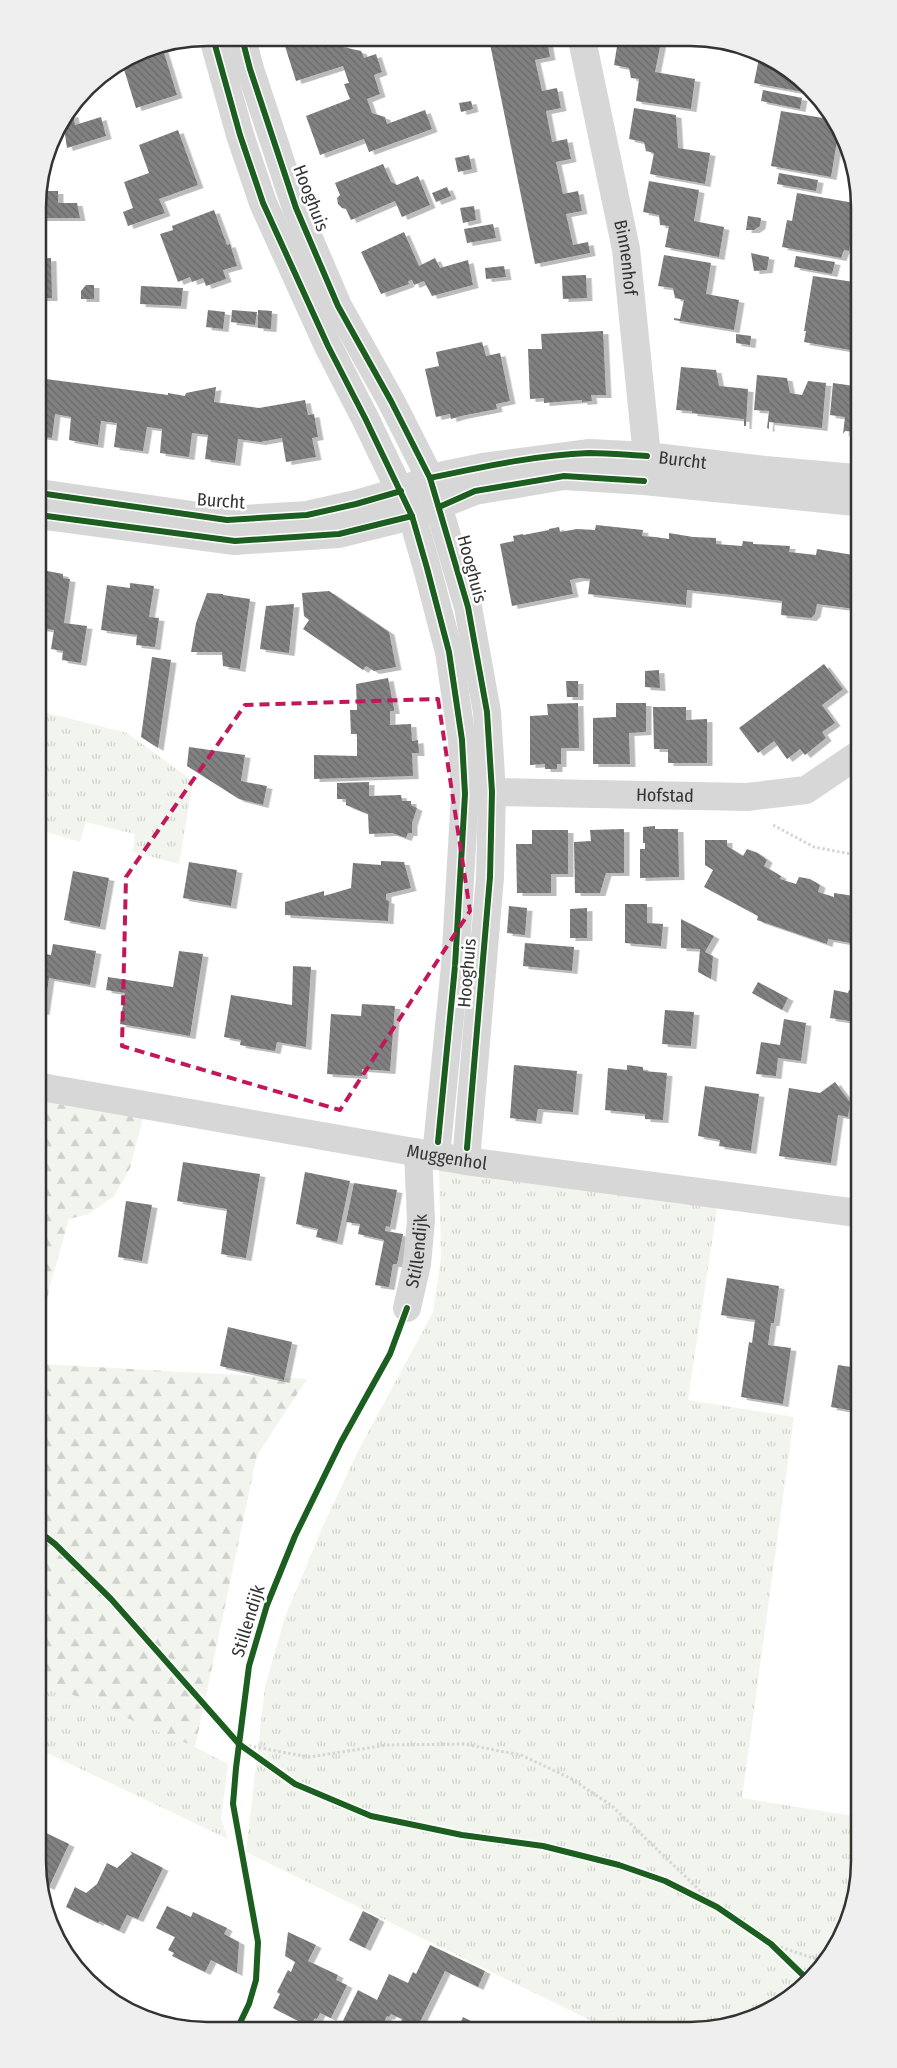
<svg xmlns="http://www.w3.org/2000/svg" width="897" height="2068" viewBox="0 0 897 2068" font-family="'Fira Sans Condensed',sans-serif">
<defs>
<pattern id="grass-tufts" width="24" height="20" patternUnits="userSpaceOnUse" patternTransform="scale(1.25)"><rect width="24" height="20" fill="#f1f5ed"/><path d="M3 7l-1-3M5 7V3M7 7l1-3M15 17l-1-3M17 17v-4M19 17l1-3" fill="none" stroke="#cfd2cc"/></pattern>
<pattern id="forest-firs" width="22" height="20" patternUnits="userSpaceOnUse" patternTransform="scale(1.25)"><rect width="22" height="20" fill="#f1f5ed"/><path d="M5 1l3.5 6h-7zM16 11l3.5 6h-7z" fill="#cfd2cc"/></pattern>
<pattern id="building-back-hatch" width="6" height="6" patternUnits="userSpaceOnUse" patternTransform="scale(1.25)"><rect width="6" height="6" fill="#818181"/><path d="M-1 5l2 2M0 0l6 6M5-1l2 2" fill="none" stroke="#6a6a6a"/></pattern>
<filter id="shadow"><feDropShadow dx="5.5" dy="3" stdDeviation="0" flood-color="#0004"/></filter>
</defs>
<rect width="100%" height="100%" fill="#fff"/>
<!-- grass -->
<g fill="url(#grass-tufts)">
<path d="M39 711 127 733 193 781 179 864 133 852 135 834 86 822 80 842 40 830Z"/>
<path d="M439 1170 717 1208 688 1400 794 1417 742 1798 859 1817V1872L847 1925 824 1964 784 2002 733 2025H600L246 1852 265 1687 285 1617 323 1526 357 1453 433 1312 441 1258Z"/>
<path d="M43 1682 195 1747 228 1764 221 1819 228 1839 43 1751Z"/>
</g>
<!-- forest -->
<g fill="url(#forest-firs)">
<path d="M41 1101 143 1118 130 1168 114 1196 89 1214 69 1219 49 1289 41 1334Z"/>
<path d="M42 1364 307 1379 257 1455 195 1747 43 1682Z"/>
</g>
<!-- building -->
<g fill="url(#building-back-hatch)" filter="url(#shadow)">
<path d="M299 38H341L343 47 361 51 364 58 376 54 382 72 374 75 380 94 367 99 372 113 385 117 387 124 425 110 432 129 369 152 364 139 320 155 306 116 350 99 344 84 349 83 343 66 296 81 284 43Z"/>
<path d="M489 39 547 40 550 57 535 60 542 91 557 88 561 108 546 111 552 142 567 139 571 159 556 162 563 194 578 191 582 211 566 214 573 245 588 242 590 253 535 264Z"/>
<path d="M618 40 661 42 655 72 695 79 691 109 636 101 639 79 631 78 629 68 614 65Z"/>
<path d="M162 46 177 95 136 108 122 63 136 54Z"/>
<path d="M759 58 802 80 814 94 754 83Z"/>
<path d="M763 90 802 98 800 109 761 101Z"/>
<path d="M471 101 473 109 461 112 459 103Z"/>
<path d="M634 108 676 115 678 148 710 153 705 184 650 174 654 153 646 151 644 142 629 139Z"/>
<path d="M781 111 835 120 837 122 839 129 831 177 771 166Z"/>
<path d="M73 114 75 125 101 117 106 136 67 148 63 121 68 115Z"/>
<path d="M178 130 198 185 159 199 165 213 128 226 123 212 133 208 124 182 149 173 139 145Z"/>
<path d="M469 155 472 169 458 172 455 158Z"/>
<path d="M383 164 391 182 397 185 418 176 430 205 402 217 395 201 351 220 346 209 342 208 338 204 337 198 340 195 335 183Z"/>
<path d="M779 173 818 180 816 191 777 184Z"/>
<path d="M649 181 699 190 694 221 724 227 719 257 665 247 669 226 660 225 659 215 643 212Z"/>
<path d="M447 187 451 196 436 202 432 193Z"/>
<path d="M39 191H58V203H77L80 218H38Z"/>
<path d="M797 193 854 203V223L849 251 844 250 841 258 782 247 787 220 792 221Z"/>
<path d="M474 206 476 220 463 223 460 208Z"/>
<path d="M214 210 227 245 230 244 237 266 223 270 226 279 206 286 203 278 192 282 190 277 178 282 160 234 173 230 172 226Z"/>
<path d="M748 216 761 218 760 226 754 230H746Z"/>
<path d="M493 224 496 238 467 243 464 229Z"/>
<path d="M404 232 419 266 435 258 440 268 468 260 473 285 432 296 424 281 414 285 412 280 408 281 409 284 381 294 361 252Z"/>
<path d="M751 253 769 257 767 270 754 271Z"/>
<path d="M664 255 711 263 706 294 739 300 734 330 674 320V318L680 319 684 300 675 298 673 288 658 286Z"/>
<path d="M796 256 835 262 832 274 794 267Z"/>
<path d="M51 258 52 298H38V259Z"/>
<path d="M504 266 506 277 486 279 485 268Z"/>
<path d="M586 275 587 298 563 299 562 276Z"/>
<path d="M813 276 854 282V340H852L850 350 804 342 806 331H804Z"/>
<path d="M86 285H94V299H81V291Z"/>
<path d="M141 286 183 288 181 306 140 304Z"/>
<path d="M208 310 225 312 223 329 206 327Z"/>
<path d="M232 310 257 312 255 325 231 322Z"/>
<path d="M258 310 272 311 271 329 258 328Z"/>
<path d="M603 331 606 395H591L592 401 582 402V400L544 403V398L530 399 528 349H542L541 334Z"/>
<path d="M736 334 751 336 750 345 736 343Z"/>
<path d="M482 342 486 356 500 353 510 401 496 404 497 409 461 416 451 419 450 414 436 417 425 369 439 366 436 352Z"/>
<path d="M681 367 716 370 719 386 748 389 746 426H744V419L692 413V411L676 410Z"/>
<path d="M757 375 787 378 790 393 802 395 808 381 826 383 822 428 769 422V429L767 428 769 411 754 410Z"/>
<path d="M38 378 168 395V393L185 396 186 393 216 387 214 402 259 408 305 400 308 415 314 414 318 437 312 438 316 457 286 462 282 438 260 442 238 439 235 463 205 459 208 435 192 433 189 457 160 453 162 429 147 427 143 451 114 447 117 423 101 421 98 445 69 440 71 417 55 414 52 438 39 436Z"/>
<path d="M833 383 854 386 855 432 845 431 843 434 845 417 830 415Z"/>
<path d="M596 525 643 530 642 536 655 537 669 539V533L693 537 716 538V544L742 546 743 541 753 542V544L790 546 789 552 816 555 817 549 853 555 855 551V609L817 604 815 614 811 618 781 615 782 601 724 594 687 590 686 605 588 594 590 579 579 578 570 580 573 594 512 606 500 544 514 541 513 536 523 534V535L549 530V529L559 527 560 532 577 529 595 530Z"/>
<path d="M42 570 63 574V578L70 579 64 623 87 626 81 663 62 660 63 651 51 649 54 630 39 628V575H41Z"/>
<path d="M130 583 154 586 149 617 159 618 155 647 136 645 137 635 101 630 107 585 130 588Z"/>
<path d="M329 591 389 632 396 667 374 671 366 666 363 670 303 629 309 620 304 616 302 593Z"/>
<path d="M207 593 223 594V595L250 599 240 669 223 666 222 652H191L196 623Z"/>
<path d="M294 604 289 653 260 649 266 606Z"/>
<path d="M152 657 171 660 158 748 141 737Z"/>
<path d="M824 664 843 689 822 705 835 723 822 732 826 738 805 755 800 749 787 759 774 741 758 753 739 728Z"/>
<path d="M659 670 660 688 645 687V671Z"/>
<path d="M388 678 394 709V711H390V725L411 724 412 741 418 740 419 753H412L413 776 314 779V755L357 756V734H351L350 710H357L356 684Z"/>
<path d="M566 681H578V697H567Z"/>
<path d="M578 703 579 748H561V764H557V769H545V764L530 765V716L548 715 547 704Z"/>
<path d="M616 703H646V732L629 733 630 764H593V718L616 717Z"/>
<path d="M653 707H686V720L707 719V763H668V749H654Z"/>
<path d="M189 747 245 755 241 781 267 786 263 805 239 799 187 766Z"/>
<path d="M369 782V796L401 795 402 801H411V805L417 808 412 823V833H408L406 838 392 833 369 834 368 814 346 805V799H337V783Z"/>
<path d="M655 826V829H678L679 877 640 878V849H645V843H643V827Z"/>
<path d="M624 829V873H606L600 893H575L574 842 591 841 590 830Z"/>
<path d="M532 830H568V874H551V893H517L516 844H532Z"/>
<path d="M705 840H727V846L743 856 747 849 758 853 767 860 764 866 781 876 780 879 796 884 799 877 810 879 820 885 818 892 834 897V893L854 896 856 891V944L828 939 827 944 757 920 758 916 704 887 713 870 705 865Z"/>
<path d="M381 861 404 862 411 888 386 894V900L389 901 388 921 285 915V902L324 891V896L351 888 353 863 381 865Z"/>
<path d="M189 862 237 870 231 906 183 898Z"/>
<path d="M73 871 109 878 100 927 64 920Z"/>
<path d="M625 904H647V923L663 924 661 946 625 943Z"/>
<path d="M509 906 527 908 525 935 507 933Z"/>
<path d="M587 908V938H570V909Z"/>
<path d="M681 919 714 936 705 952 713 956 711 979 698 972 700 949 681 948Z"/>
<path d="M525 943 574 947 572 971 523 966Z"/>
<path d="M53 944 96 951 90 985 49 978 44 1012 40 1011V953L51 955Z"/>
<path d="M179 951 203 954 190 1036 120 1024 125 993 106 990 108 977 173 987Z"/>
<path d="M293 966 311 967 306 1047 277 1042 275 1051 240 1045 241 1040 224 1037 231 995 292 1005Z"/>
<path d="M758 982 788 998 782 1010 752 993Z"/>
<path d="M834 990 848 993 849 990 856 991V1022L830 1018Z"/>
<path d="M362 1004 395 1006 390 1071 362 1069V1076L327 1074 331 1014 361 1016Z"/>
<path d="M665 1010 694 1012 691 1046 662 1044Z"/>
<path d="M784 1019 806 1023 801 1061 778 1058 776 1076 756 1074 761 1042 780 1045Z"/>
<path d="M514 1065 577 1071 573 1112 538 1109 536 1121 510 1118Z"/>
<path d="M627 1065 643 1067V1071L667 1073 663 1120 645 1119V1114L605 1110 608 1068 627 1070Z"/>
<path d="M835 1082 850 1102 848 1117 838 1115 831 1163 779 1156 789 1088 820 1093Z"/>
<path d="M705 1086 759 1094 751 1151 719 1146 720 1140 698 1136Z"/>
<path d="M856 1095H857V1108H854Z"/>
<path d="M183 1162 260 1174 246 1258 221 1254 227 1209 177 1201Z"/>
<path d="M305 1172 350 1181 337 1242 316 1237 318 1229 296 1224Z"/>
<path d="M354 1183 397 1190 390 1227 386 1226 385 1231 403 1234 397 1264H393L389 1287 375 1285 384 1240 358 1234 360 1224 346 1222Z"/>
<path d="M126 1201 152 1205 142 1261 118 1257Z"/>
<path d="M727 1278 779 1286 774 1323H771L768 1345 791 1348 783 1404 741 1397 749 1342 752 1343 755 1320 721 1315Z"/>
<path d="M228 1327 292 1342 284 1380 220 1366Z"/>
<path d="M838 1365 858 1368V1390L854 1411 831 1407Z"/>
<path d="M44 1832 69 1844 49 1887 43 1884Z"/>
<path d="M130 1851 163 1868 138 1919 127 1915 119 1931 99 1921 98 1923 66 1907 75 1887 86 1893 97 1884 107 1863 117 1868 132 1854Z"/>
<path d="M167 1906 191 1917 193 1912 227 1928 224 1934 239 1942 237 1973 211 1960 205 1972 172 1956 174 1953 168 1950 175 1937 156 1928Z"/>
<path d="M363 1911 379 1919 365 1948 349 1940Z"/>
<path d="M288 1932 316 1945 308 1961 338 1975 336 1980 347 1985 331 2018 320 2013 317 2019 315 2018 310 2027 273 2008 280 1994 277 1992 288 1970 291 1972 295 1962 285 1956Z"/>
<path d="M430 1945 485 1971 478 1987 445 1971 418 2026H410L401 2022 402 2019 391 2014 389 2017 387 2016 382 2026 340 2027 358 1990 377 2000 389 1974 408 1983 413 1972 416 1974Z"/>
<path d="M463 2017 480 2026H459Z"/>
</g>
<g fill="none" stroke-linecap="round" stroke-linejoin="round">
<!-- path -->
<g stroke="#d6d6d6" stroke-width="3" stroke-dasharray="2.5 2.5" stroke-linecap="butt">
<path d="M773 825 814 847 856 855"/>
<path d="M239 1744 309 1757 387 1745 464 1744 521 1755 570 1778 611 1805 717 1907"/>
<path d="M771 1944 825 1962"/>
</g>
<!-- minor -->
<g stroke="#d7d7d7" stroke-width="28">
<path d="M213 38 240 135 263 203 328 346 365 418 412 516 427 568 449 652 462 740 465 794 455 966 436 1156"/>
<path d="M242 38 250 69 296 208 338 306 391 401 430 478 468 607 487 712 492 792 490 877 466 1161"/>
<path id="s1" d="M582 40 626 249 647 456 645 473"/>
<path id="s2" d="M39 493 227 520 307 515 356 504 401 491 430 478 483 467 590 453 647 456 765 470 855 478"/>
<path d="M39 515 235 541 339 534 412 516 475 491 564 476 644 481 855 502"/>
<path id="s3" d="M474 793 492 792 747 797 806 790 856 756"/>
<path id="s4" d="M41 1087 466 1161 857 1213"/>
<path id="s5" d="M407 1308 417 1264 421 1221 418 1153"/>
</g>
<!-- cycleway casing -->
<g stroke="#fff" stroke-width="9">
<g id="cycleway">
<path d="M213 38 240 135 263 203 328 346 365 418 412 516 427 568 449 652 462 740 465 794 455 966 438 1142"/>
<path d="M242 38 250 69 296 208 338 306 391 401 430 478 468 607 487 712 492 792 490 877 467 1148"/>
<path d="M430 478C482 467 536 455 589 453 608 453 628 455 647 456"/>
<path d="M39 493 227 520 307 515 356 504 401 491"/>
<path d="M439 507 475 491 564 476 644 481"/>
<path d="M39 515 235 541 339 534 412 516"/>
<path d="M42 1534 55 1544 111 1599 239 1744 295 1784 371 1816 462 1835 543 1846 619 1865 665 1881 717 1907 771 1944 808 1980"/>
<path d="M238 2027 249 2004 256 1980 258 1942 233 1804 236 1768 249 1666 267 1605 295 1536 341 1442 390 1354 407 1308"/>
</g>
</g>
<!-- cycleway -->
<use href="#cycleway" stroke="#1b5e20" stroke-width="6"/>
</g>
<!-- marked area -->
<path fill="none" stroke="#c2185b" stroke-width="4" stroke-dasharray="10 6" stroke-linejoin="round" d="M438 699 470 911 340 1110 122 1046 126 877 245 705Z"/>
<g text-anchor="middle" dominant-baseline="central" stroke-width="5" stroke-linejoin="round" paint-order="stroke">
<!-- street labels -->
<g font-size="18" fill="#333" stroke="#fff">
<text transform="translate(311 198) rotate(69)">Hooghuis</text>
<text stroke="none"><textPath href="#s1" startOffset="222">Binnenhof</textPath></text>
<text stroke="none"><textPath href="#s2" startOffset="654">Burcht</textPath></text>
<text transform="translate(221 501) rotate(4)">Burcht</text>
<text transform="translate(472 569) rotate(75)">Hooghuis</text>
<text stroke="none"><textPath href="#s3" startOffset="191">Hofstad</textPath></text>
<text transform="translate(467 973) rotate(-85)">Hooghuis</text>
<text stroke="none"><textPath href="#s4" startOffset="412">Muggenhol</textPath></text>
<text stroke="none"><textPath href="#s5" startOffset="58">Stillendijk</textPath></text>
<text transform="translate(248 1621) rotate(-73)">Stillendijk</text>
</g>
</g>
<!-- crop -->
<path d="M0 0H897V2068H0ZM207 46H690A161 161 0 0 1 851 207V1861A161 161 0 0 1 690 2022H207A161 161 0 0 1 46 1861V207A161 161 0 0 1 207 46Z" fill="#efefef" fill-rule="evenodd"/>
<path fill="none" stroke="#333" stroke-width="2.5" d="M207 46H690A161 161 0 0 1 851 207V1861A161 161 0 0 1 690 2022H207A161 161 0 0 1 46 1861V207A161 161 0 0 1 207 46Z"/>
</svg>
